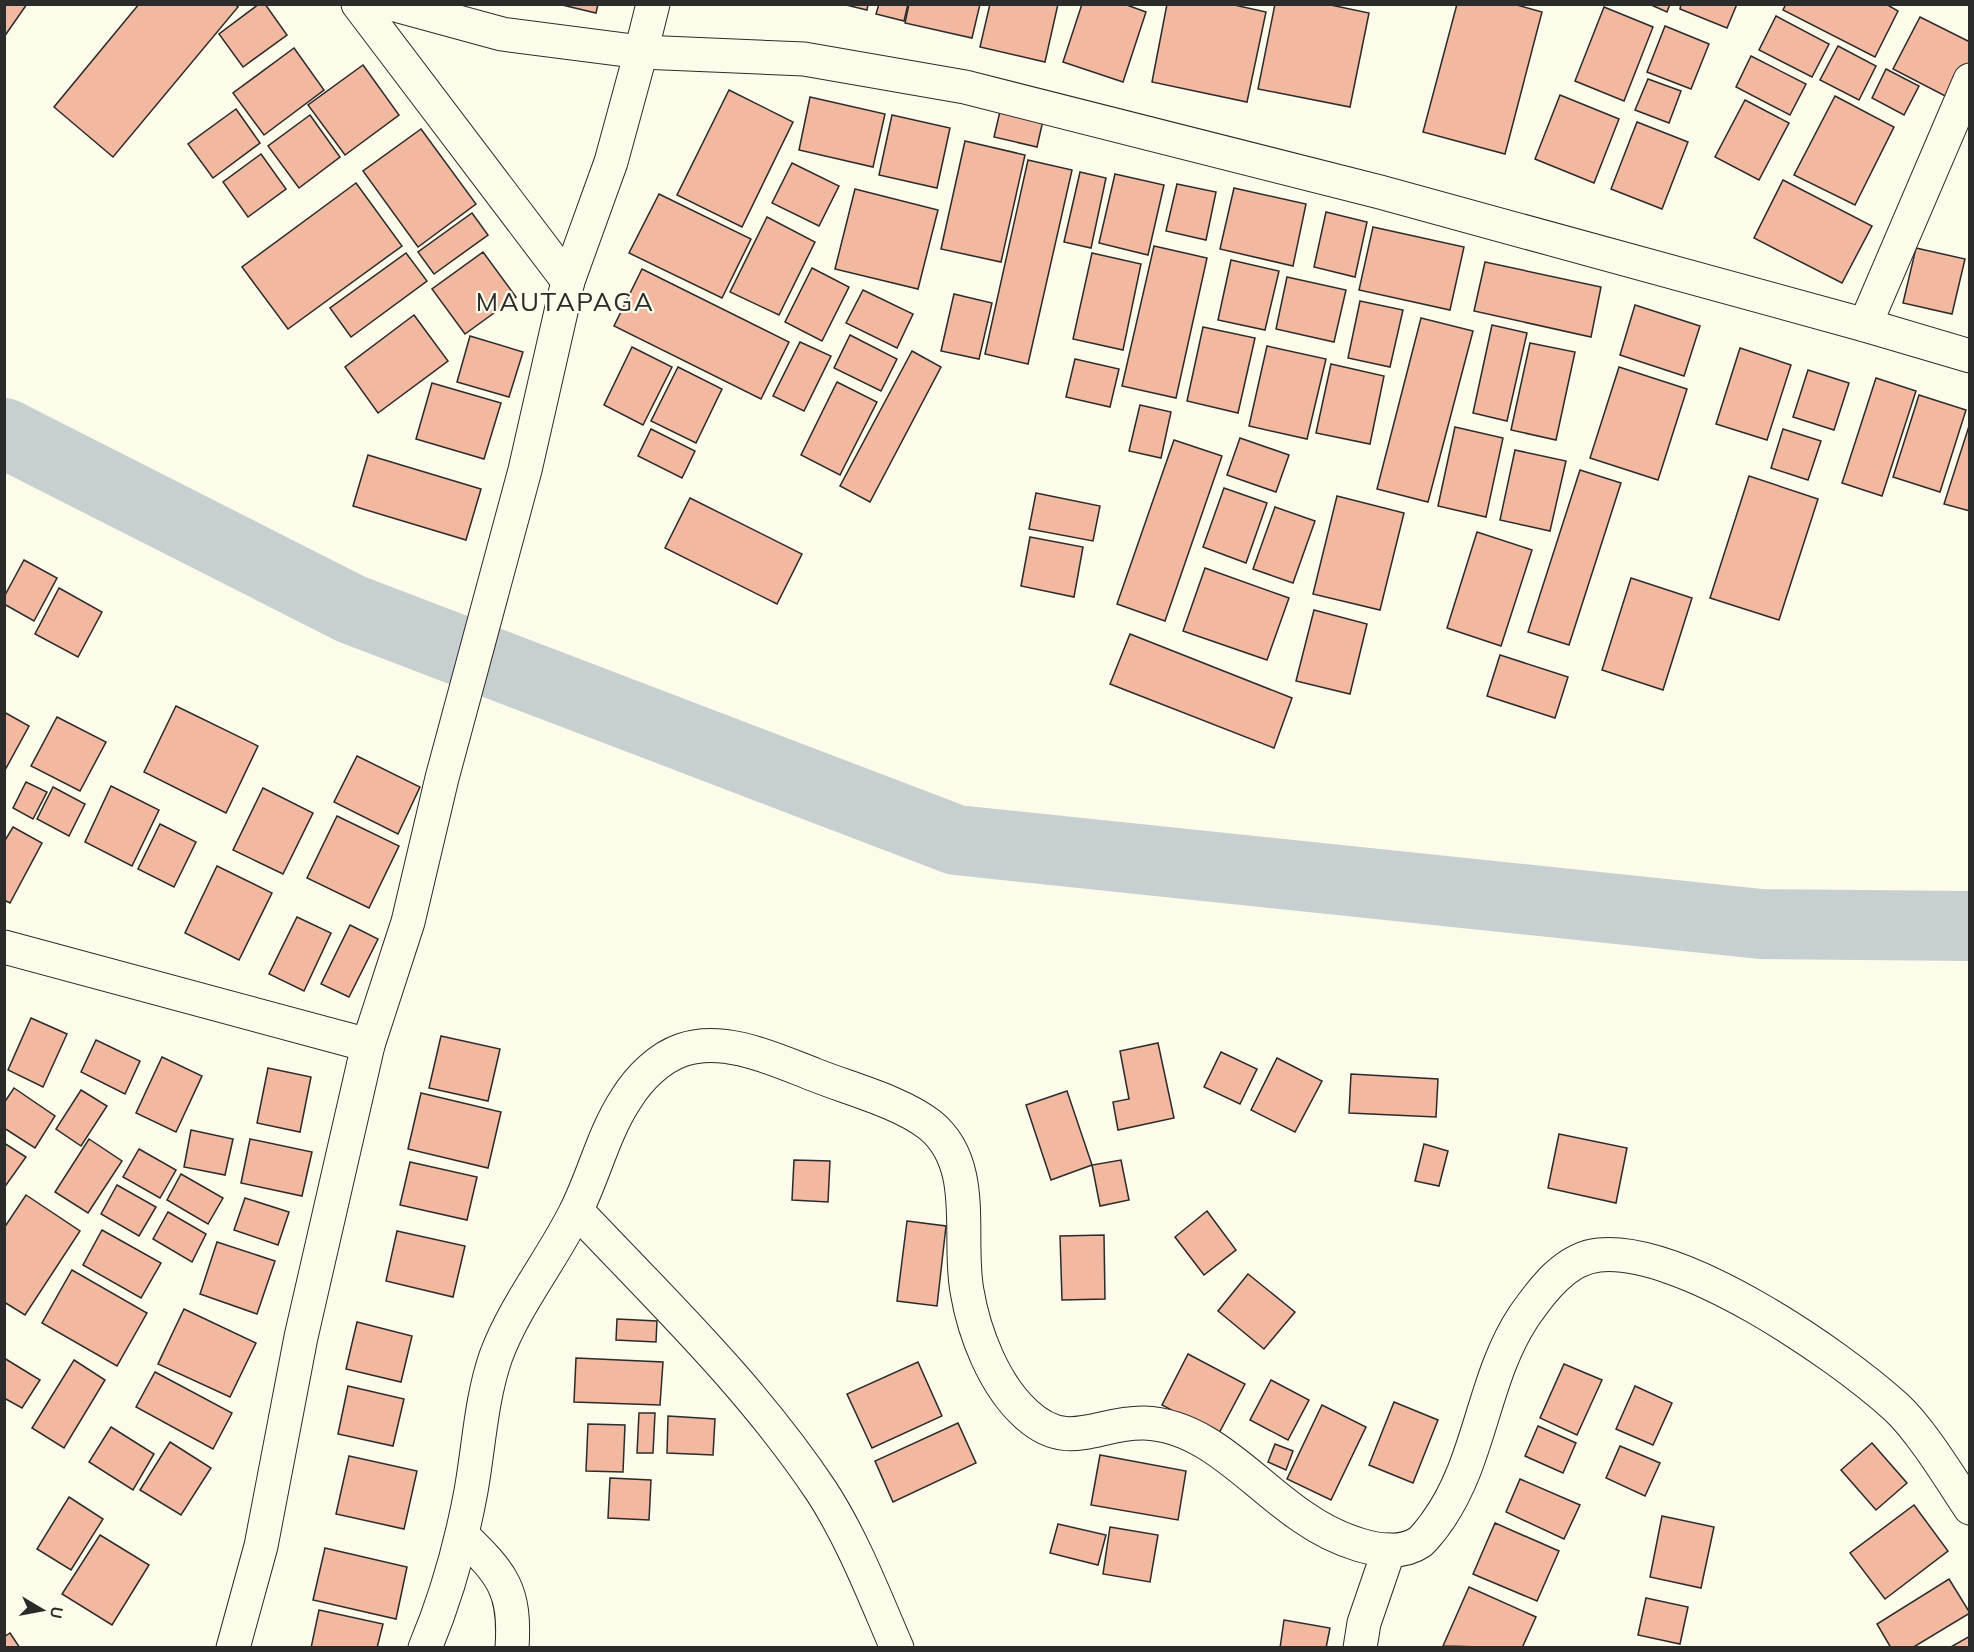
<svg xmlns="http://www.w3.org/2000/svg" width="1974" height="1652" viewBox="0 0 1974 1652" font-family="Mulish,sans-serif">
<rect width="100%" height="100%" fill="#fdfbea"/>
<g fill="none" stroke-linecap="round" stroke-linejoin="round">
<!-- river -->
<path stroke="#c7d0d0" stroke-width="70" d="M4 433 351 609 956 840 1761 924 1970 926"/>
</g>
<!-- building -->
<g fill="#f2b8a0" stroke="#2b2b2b" stroke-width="1.5">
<path d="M4 4H27L4 37Z"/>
<path d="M139 4H234L238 7 113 157 54 107Z"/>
<path d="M259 4H265L287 35 243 67 219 34Z"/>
<path d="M558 4H598L596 13Z"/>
<path d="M842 4H868L867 10Z"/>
<path d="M879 4H908L904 21 876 14Z"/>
<path d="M909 4H980L972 38 905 23Z"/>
<path d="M990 4H1058L1045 62 980 47Z"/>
<path d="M1082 4H1124L1146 12 1123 82 1063 62Z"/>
<path d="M1167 4H1230L1266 12 1247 102 1152 82Z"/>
<path d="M1275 4H1326L1369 13 1350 107 1258 89Z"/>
<path d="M1457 4H1513L1542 12 1505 154 1423 132Z"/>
<path d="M1649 4H1670L1667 12Z"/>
<path d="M1681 4H1737L1727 28 1680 9Z"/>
<path d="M1786 4H1886L1898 11 1875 57 1783 10Z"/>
<path d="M1604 7 1653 27 1624 101 1575 81Z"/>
<path d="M1776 16 1829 44 1812 77 1759 50Z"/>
<path d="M1920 17 1970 42V64L1951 99 1893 69Z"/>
<path d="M1665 26 1709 44 1691 89 1647 72Z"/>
<path d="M1838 46 1876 66 1859 100 1820 80Z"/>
<path d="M294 48 324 90 264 135 233 93Z"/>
<path d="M1751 56 1806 84 1790 115 1736 87Z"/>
<path d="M363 65 399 115 345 155 308 105Z"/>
<path d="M1886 69 1919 86 1904 115 1872 98Z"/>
<path d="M1648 79 1681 91 1669 123 1635 110Z"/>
<path d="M729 90 793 122 742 227 677 195Z"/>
<path d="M1560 95 1619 119 1594 183 1535 159Z"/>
<path d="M1835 96 1894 127 1855 205 1794 175Z"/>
<path d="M810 97 885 114 873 167 799 150Z"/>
<path d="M1745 100 1789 123 1759 180 1715 157Z"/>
<path d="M1001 107 1044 116 1037 147 994 137Z"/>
<path d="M236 109 260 143 213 178 188 144Z"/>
<path d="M310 115 340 157 299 188 268 146Z"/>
<path d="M892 115 950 128 937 188 879 175Z"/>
<path d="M1637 122 1688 142 1662 209 1611 189Z"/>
<path d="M421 129 476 204 418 247 363 171Z"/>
<path d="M965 141 1025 155 1001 262 941 249Z"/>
<path d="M261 154 286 189 248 217 223 182Z"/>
<path d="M1028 160 1072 170 1028 364 985 354Z"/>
<path d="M792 163 839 186 819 226 772 203Z"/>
<path d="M1080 172 1106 178 1091 248 1064 242Z"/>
<path d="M1115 174 1164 185 1148 255 1099 243Z"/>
<path d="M1783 180 1872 226 1842 283 1754 238Z"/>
<path d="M356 183 402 246 288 329 242 267Z"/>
<path d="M1177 184 1216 192 1206 240 1166 231Z"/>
<path d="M1234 188 1306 204 1293 266 1220 249Z"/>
<path d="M855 189 938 210 918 289 835 269Z"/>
<path d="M659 194 751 239 722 298 629 253Z"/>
<path d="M1326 212 1367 222 1355 277 1314 267Z"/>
<path d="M472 213 488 235 434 274 418 252Z"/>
<path d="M767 217 815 242 779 315 730 292Z"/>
<path d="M1373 227 1464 247 1450 310 1359 290Z"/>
<path d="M1154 246 1207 258 1176 398 1122 386Z"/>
<path d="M1916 248 1965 259 1952 314 1903 303Z"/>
<path d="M483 252 516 297 465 334 432 289Z"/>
<path d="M406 253 427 281 351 337 330 308Z"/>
<path d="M1092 253 1141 264 1123 350 1073 339Z"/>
<path d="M1231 260 1279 271 1265 330 1218 320Z"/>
<path d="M1485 262 1601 287 1591 337 1474 311Z"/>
<path d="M812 268 849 287 822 341 785 322Z"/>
<path d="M642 269 789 342 761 399 614 326Z"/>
<path d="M1287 277 1346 290 1334 342 1276 329Z"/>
<path d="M863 290 913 314 897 348 846 323Z"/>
<path d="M954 294 992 303 979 359 941 351Z"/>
<path d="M1360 301 1403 310 1390 367 1348 358Z"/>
<path d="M1635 305 1700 326 1684 376 1620 355Z"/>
<path d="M414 315 448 361 378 413 345 367Z"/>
<path d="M1421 318 1473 331 1428 502 1377 489Z"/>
<path d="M1492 325 1527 333 1507 421 1473 413Z"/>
<path d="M1203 327 1255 338 1238 413 1187 401Z"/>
<path d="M850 335 897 359 881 391 834 368Z"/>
<path d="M470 336 523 352 509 397 457 382Z"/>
<path d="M800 342 831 356 804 411 773 396Z"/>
<path d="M1530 343 1575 352 1556 440 1511 430Z"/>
<path d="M1267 346 1326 359 1307 439 1249 426Z"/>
<path d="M632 347 672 367 643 425 604 405Z"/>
<path d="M1740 348 1791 365 1767 440 1716 424Z"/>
<path d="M912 351 941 367 870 502 840 486Z"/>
<path d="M1075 359 1119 369 1110 407 1066 397Z"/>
<path d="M1331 364 1384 376 1370 444 1316 433Z"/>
<path d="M678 367 722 389 696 443 651 421Z"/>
<path d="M1619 367 1687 389 1658 480 1590 458Z"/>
<path d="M1808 370 1849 383 1834 430 1793 417Z"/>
<path d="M1876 378 1916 391 1882 496 1842 483Z"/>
<path d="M837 382 877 402 840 475 801 455Z"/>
<path d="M432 383 501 403 484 459 416 439Z"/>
<path d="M1919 395 1966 410 1940 492 1893 477Z"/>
<path d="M1140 405 1171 412 1161 458 1129 451Z"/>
<path d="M1970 423V511L1944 504Z"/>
<path d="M1455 427 1503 438 1486 517 1438 506Z"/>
<path d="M651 429 695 451 682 478 638 456Z"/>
<path d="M1783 429 1821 441 1808 480 1771 468Z"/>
<path d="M1240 438 1289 455 1276 492 1227 475Z"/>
<path d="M1174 440 1222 456 1165 621 1117 604Z"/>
<path d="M1515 450 1566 461 1550 531 1500 520Z"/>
<path d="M368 455 481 489 466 540 353 506Z"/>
<path d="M1580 470 1621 483 1569 645 1528 632Z"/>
<path d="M1749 476 1818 499 1779 620 1710 598Z"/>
<path d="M1224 488 1267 503 1246 563 1203 547Z"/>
<path d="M1036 493 1100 506 1093 541 1029 529Z"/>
<path d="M1337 496 1404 513 1380 610 1313 594Z"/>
<path d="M690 498 802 554 777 604 665 548Z"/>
<path d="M1275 507 1315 521 1293 583 1253 569Z"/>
<path d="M1477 532 1532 550 1501 646 1447 628Z"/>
<path d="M1030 537 1083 547 1074 597 1021 586Z"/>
<path d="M24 560 57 578 34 621 4 604V597Z"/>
<path d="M1205 568 1289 598 1267 660 1183 631Z"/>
<path d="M1631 578 1692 598 1663 690 1602 670Z"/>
<path d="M59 588 102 612 78 657 35 634Z"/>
<path d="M1314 610 1367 624 1350 694 1296 681Z"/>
<path d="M1130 634 1292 698 1274 748 1110 684Z"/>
<path d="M1500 655 1568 677 1555 718 1487 696Z"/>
<path d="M176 706 258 746 226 813 144 772Z"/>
<path d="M4 712 29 726 4 772Z"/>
<path d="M57 717 106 742 80 791 31 766Z"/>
<path d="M357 756 420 787 398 834 334 802Z"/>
<path d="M26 782 47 792 33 819 13 808Z"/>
<path d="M111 786 159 810 132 866 85 842Z"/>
<path d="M53 787 85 804 69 836 37 819Z"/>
<path d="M263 788 313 813 283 874 233 850Z"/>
<path d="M337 816 399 846 369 908 307 878Z"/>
<path d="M160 824 196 842 174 887 138 869Z"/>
<path d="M13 827 42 843 10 903 4 900V842Z"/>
<path d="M217 866 272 893 239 960 185 933Z"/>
<path d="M297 917 331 933 304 991 269 974Z"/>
<path d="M350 925 378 939 349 997 321 984Z"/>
<path d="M31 1018 67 1034 43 1087 8 1070Z"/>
<path d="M441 1036 500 1049 488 1101 429 1088Z"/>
<path d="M96 1040 140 1061 125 1094 81 1072Z"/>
<path d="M1158 1043 1174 1118 1118 1130 1113 1102 1129 1099 1120 1051Z"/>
<path d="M1221 1052 1257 1069 1240 1104 1204 1087Z"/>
<path d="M162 1057 202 1076 176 1132 136 1113Z"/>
<path d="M1277 1058 1322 1081 1295 1132 1251 1110Z"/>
<path d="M268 1068 311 1077 300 1132 257 1123Z"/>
<path d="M1351 1074 1438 1079 1436 1117 1349 1113Z"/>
<path d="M14 1088 55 1116 35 1148 4 1128V1103Z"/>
<path d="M81 1090 107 1106 81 1146 56 1129Z"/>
<path d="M1067 1091 1092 1165 1051 1180 1026 1105Z"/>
<path d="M421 1093 501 1112 488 1168 408 1149Z"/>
<path d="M191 1130 233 1139 225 1175 184 1167Z"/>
<path d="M1559 1134 1627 1148 1616 1203 1548 1188Z"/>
<path d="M89 1139 122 1161 88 1213 55 1192Z"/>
<path d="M250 1139 312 1152 302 1196 241 1183Z"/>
<path d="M4 1143 26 1157 4 1188Z"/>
<path d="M1424 1144 1448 1151 1439 1186 1415 1181Z"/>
<path d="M139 1149 176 1170 160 1198 123 1177Z"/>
<path d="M794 1160 830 1161 828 1202 792 1200Z"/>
<path d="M1121 1160 1129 1200 1100 1206 1092 1165Z"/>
<path d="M410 1162 477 1177 467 1220 400 1205Z"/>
<path d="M181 1174 223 1198 208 1224 167 1200Z"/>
<path d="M117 1185 156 1207 139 1236 101 1214Z"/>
<path d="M26 1195 80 1231 25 1315 4 1302V1228Z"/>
<path d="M245 1198 289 1212 278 1245 234 1230Z"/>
<path d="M1207 1211 1236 1250 1204 1275 1175 1237Z"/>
<path d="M168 1212 206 1234 192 1262 153 1239Z"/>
<path d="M907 1221 946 1226 937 1306 897 1301Z"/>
<path d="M102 1230 161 1263 141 1298 83 1265Z"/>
<path d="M397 1231 465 1246 453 1297 386 1281Z"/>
<path d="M1104 1235 1105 1299 1062 1300 1060 1236Z"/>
<path d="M217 1242 275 1261 257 1314 200 1294Z"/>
<path d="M72 1270 147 1313 117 1366 42 1323Z"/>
<path d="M1248 1274 1295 1312 1264 1349 1218 1311Z"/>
<path d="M184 1309 256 1343 230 1397 158 1364Z"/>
<path d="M617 1319 657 1321 656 1342 616 1340Z"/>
<path d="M357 1322 412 1336 401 1382 346 1369Z"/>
<path d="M1188 1354 1245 1384 1218 1435 1162 1405Z"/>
<path d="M4 1358 40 1380 22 1408 4 1398Z"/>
<path d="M576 1358 663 1362 660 1405 574 1402Z"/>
<path d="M74 1360 105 1380 64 1448 32 1428Z"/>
<path d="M918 1362 942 1416 872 1448 847 1394Z"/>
<path d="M1564 1364 1602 1380 1577 1435 1540 1418Z"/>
<path d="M155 1372 232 1413 213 1449 136 1407Z"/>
<path d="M1271 1380 1309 1400 1288 1440 1250 1420Z"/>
<path d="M348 1386 404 1399 393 1446 338 1434Z"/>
<path d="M1635 1386 1672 1403 1653 1445 1616 1429Z"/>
<path d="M1394 1402 1438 1420 1413 1483 1369 1465Z"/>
<path d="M1322 1405 1366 1427 1331 1500 1287 1479Z"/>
<path d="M639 1413H655L653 1453H637Z"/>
<path d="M668 1416 715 1419 713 1455 667 1453Z"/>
<path d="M958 1423 976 1463 893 1502 875 1461Z"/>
<path d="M588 1424 625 1425 623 1472 586 1471Z"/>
<path d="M1538 1426 1576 1443 1563 1473 1525 1456Z"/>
<path d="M111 1427 154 1454 133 1490 89 1462Z"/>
<path d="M170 1442 211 1468 181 1515 140 1490Z"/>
<path d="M1872 1443 1907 1483 1876 1510 1841 1470Z"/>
<path d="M1275 1444 1293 1451 1286 1470 1268 1462Z"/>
<path d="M1620 1446 1660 1463 1645 1496 1606 1478Z"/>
<path d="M1100 1455 1186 1471 1178 1520 1091 1505Z"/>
<path d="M349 1456 417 1471 404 1529 336 1514Z"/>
<path d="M610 1478 651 1480 649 1520 608 1518Z"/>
<path d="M1520 1479 1580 1505 1564 1539 1506 1512Z"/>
<path d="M69 1497 103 1519 71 1570 37 1549Z"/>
<path d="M1914 1505 1948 1551 1885 1599 1850 1553Z"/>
<path d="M1662 1516 1714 1527 1701 1588 1650 1577Z"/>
<path d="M1495 1523 1559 1551 1537 1601 1473 1574Z"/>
<path d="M1058 1524 1106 1535 1098 1565 1050 1553Z"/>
<path d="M1110 1527 1158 1535 1150 1582 1103 1574Z"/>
<path d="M100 1535 149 1565 112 1625 62 1594Z"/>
<path d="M325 1548 407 1567 396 1619 313 1600Z"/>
<path d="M1949 1579 1970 1613 1912 1648H1891L1877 1624Z"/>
<path d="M1469 1587 1536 1617 1522 1648 1443 1646Z"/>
<path d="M1646 1598 1688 1607 1680 1644 1638 1635Z"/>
<path d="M319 1610 383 1624 377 1648H311Z"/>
<path d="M1284 1620 1330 1628 1326 1648H1280Z"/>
<path d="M10 1633 20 1648H4V1637Z"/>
<path d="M1970 1636V1648H1949Z"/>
</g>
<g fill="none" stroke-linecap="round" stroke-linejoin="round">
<!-- street casing -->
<g stroke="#2b2b2b" stroke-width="35">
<g id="street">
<path d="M641 52 653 4"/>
<path d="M1865 325 1970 80"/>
<path d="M577 1211C662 1301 753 1388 822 1492 853 1540 874 1595 897 1648"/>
<path d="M462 1535C502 1574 516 1589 512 1648"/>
<path d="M425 1648C446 1598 461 1545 471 1491 479 1446 481 1399 496 1356 515 1305 551 1261 575 1213 594 1176 603 1134 626 1099 639 1078 659 1058 682 1050 724 1035 776 1060 815 1075 850 1089 901 1102 930 1125 979 1165 957 1237 967 1291 974 1333 994 1385 1026 1414 1068 1453 1097 1422 1144 1423 1208 1425 1253 1484 1303 1517 1330 1536 1388 1564 1420 1542 1423 1540 1434 1526 1436 1523 1481 1462 1482 1379 1524 1316 1542 1290 1566 1258 1599 1255 1682 1247 1835 1352 1896 1407 1921 1430 1950 1478 1970 1508"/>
<path d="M1360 1648 1364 1623 1389 1550"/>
</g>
</g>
<!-- secondary casing -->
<g stroke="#2b2b2b" stroke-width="35">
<g id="secondary">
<path d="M358 4 568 281"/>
<path d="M4 947 368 1045"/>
<path d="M233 1648 261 1546 301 1337 368 1045 408 922 442 778 525 470 568 281 611 162 641 52"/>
</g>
</g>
<!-- highway casing -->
<g stroke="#2b2b2b" stroke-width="35">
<path id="highway" d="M392 4 502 34 641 52 804 59 965 87 1380 192 1865 325 1970 356"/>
</g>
<!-- street -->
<use href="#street" stroke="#fdfbea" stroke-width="33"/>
<!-- secondary -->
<use href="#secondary" stroke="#fdfbea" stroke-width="33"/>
<!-- highway -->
<use href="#highway" stroke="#fdfbea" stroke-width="33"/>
</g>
<g text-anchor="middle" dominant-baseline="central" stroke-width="4.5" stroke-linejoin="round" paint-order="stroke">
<!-- quarter labels -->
<g font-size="26" letter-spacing="1.5" fill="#2b2b2b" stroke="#fdfbea">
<text x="565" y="301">MAUTAPAGA</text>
</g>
</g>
<!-- border -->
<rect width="1974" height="1652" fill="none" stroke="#2b2b2b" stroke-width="12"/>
<!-- north arrow -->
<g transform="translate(42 1610) rotate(100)" stroke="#fdfbea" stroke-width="4.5" paint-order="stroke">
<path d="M0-4.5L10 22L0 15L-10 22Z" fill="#2b2b2b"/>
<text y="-9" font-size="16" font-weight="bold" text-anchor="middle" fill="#2b2b2b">U</text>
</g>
</svg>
